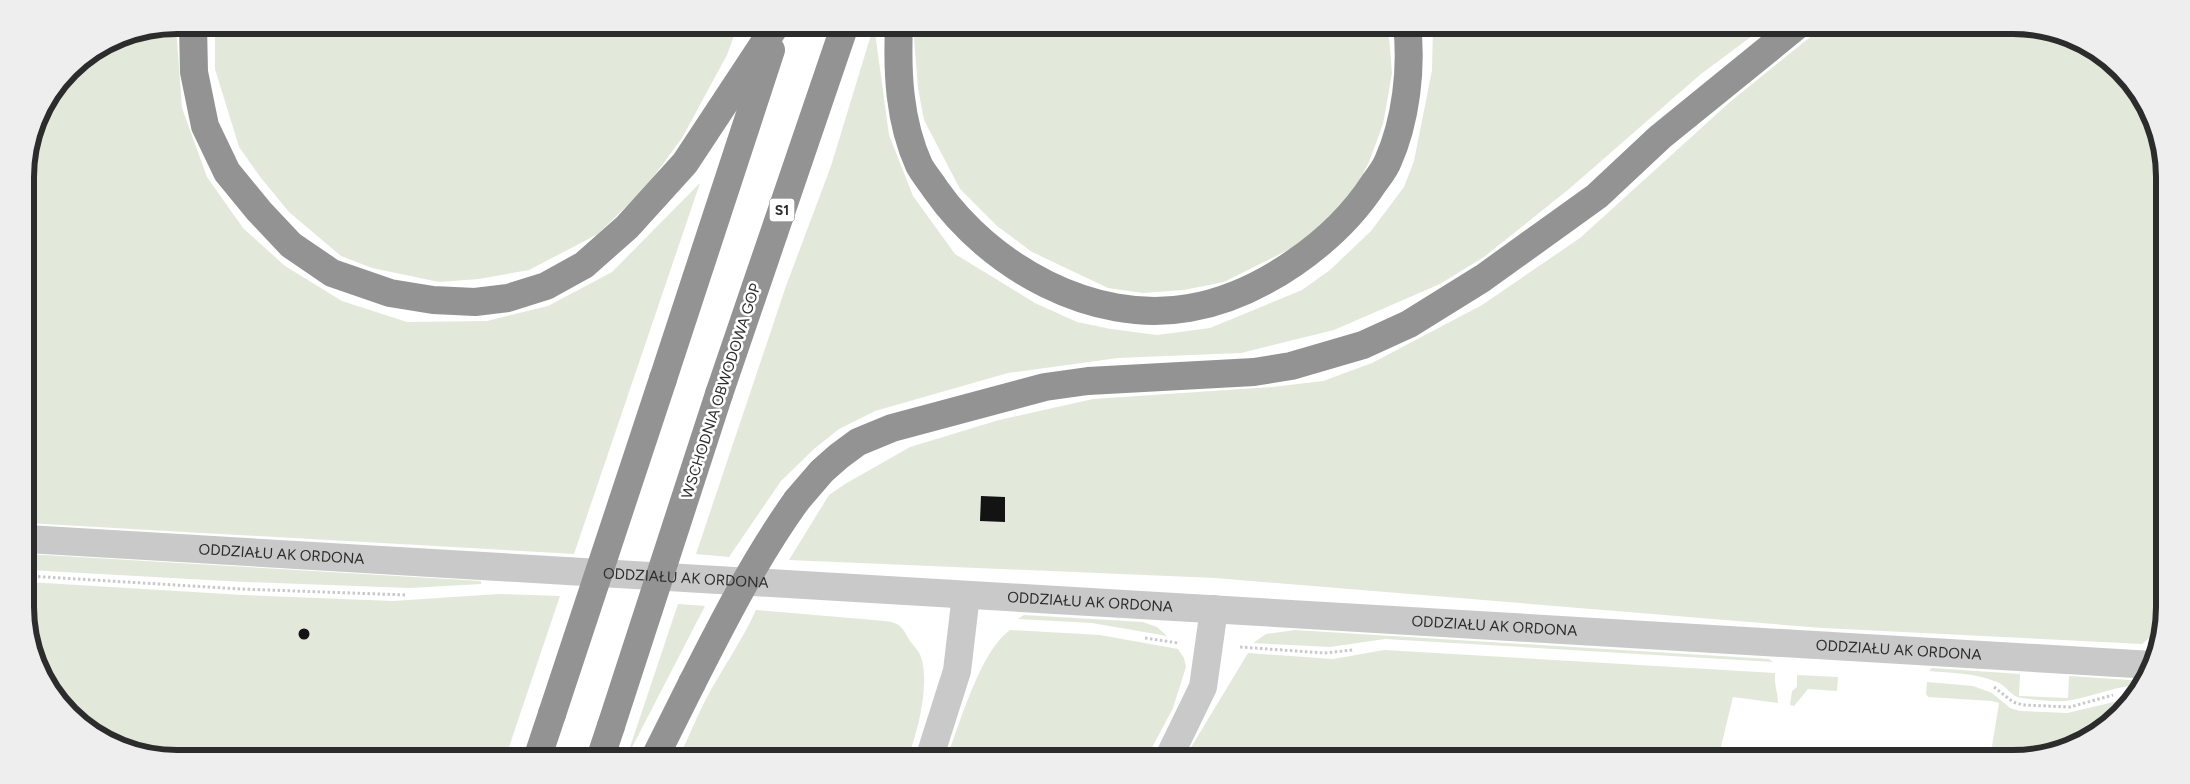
<svg xmlns="http://www.w3.org/2000/svg" width="2190" height="784" viewBox="0 0 2190 784" font-family="Figtree,sans-serif">
<rect width="100%" height="100%" fill="#fff"/>
<!-- green -->
<g fill="#e2e9da">
<path d="M178 25 177 40 182 108 207 177 243 228 285 266 342 301 407 322 487 321 548 306 612 272 700 183 574 554 27 523 25 167 41 110 77 63 119 36Z"/>
<path d="M215 25H738L727 55 682 138 646 187 598 234 529 270 479 279 439 282 372 268 341 256 289 212 261 178 239 147 215 69Z"/>
<path d="M874 25 889 135 913 196 955 254 1035 303 1077 322 1111 329 1157 335 1210 328 1302 290 1330 270 1371 231 1404 187 1414 161 1432 70 1433 25H1767L1701 74 1569 189 1484 257 1440 284 1334 330 1241 353 1118 358 1008 373 875 411 839 429 814 449 781 481 729 557 696 554 786 286 831 166Z"/>
<path d="M913 25H1388L1392 73 1383 124 1369 162 1355 189 1340 208 1296 246 1224 282 1184 290 1143 293 1108 288 1032 252 997 226 960 189 924 120 918 88Z"/>
<path d="M1825 25H2013L2062 33 2127 77 2153 119 2164 157 2165 607 2162 627 2142 644 1822 628 1215 578 789 560 829 495 845 484 910 447 999 420 1093 399 1272 387 1323 381 1372 363 1482 305 1580 238 1731 101Z"/>
<path d="M27 554 481 581V584L410 588 244 582 28 570Z"/>
<path d="M28 582 243 595 393 601 499 594 560 596 505 759H177L128 751 63 707 28 636Z"/>
<path d="M678 604 705 606 626 759Z"/>
<path d="M756 610 885 621C901 623 902 627 910 641 914 646 919 651 921 657 930 682 918 734 907 759H678C688 739 696 718 706 699 722 669 742 641 756 610Z"/>
<path d="M1024 615 1143 622 1157 627 1167 636 1092 623 1018 619Z"/>
<path d="M1010 630 1100 635 1178 649 1184 658 1186 667 1173 708 1146 759H946C960 724 980 651 1010 630Z"/>
<path d="M1295 630 1769 659 1773 662 1385 639 1330 647 1253 643 1266 634Z"/>
<path d="M1384 650 1775 673C1774 685 1778 693 1778 703L1733 697 1718 759H1184L1248 653 1333 659Z"/>
<path d="M1932 668 2020 674 2019 696 2068 698 2069 676 2145 681 2143 684C2118 686 2096 695 2072 700 2057 703 2037 700 2022 698 2011 697 2007 686 1997 682 1975 673 1952 673 1929 671Z"/>
<path d="M1797 675 1838 677 1837 691 1808 689 1794 706 1790 705 1792 691 1797 687Z"/>
<path d="M1927 682 1973 686 1992 693 2010 708 2020 711 2067 713 2135 697C2125 707 2116 720 2105 728 2072 753 2031 759 1990 759L1999 703 1992 701 1928 697 1926 694Z"/>
</g>
<!-- building -->
<g fill="#131313">
<path d="M981 496 1005 497V522L980 521Z"/>
<circle cx="304" cy="634" r="5.5"/>
</g>
<g fill="none" stroke-linecap="round" stroke-linejoin="round">
<!-- path -->
<g stroke="#c9c9c9" stroke-width="3" stroke-dasharray="2.5 2.5" stroke-linecap="butt">
<path d="M28 576 241 589 406 595"/>
<path d="M1145 638 1178 643"/>
<path d="M1240 647 1324 653 1353 650"/>
<path d="M1994 687 2013 702 2023 705 2070 707 2113 695"/>
</g>
<!-- minor -->
<g stroke="#c9c9c9" stroke-width="28">
<path id="s1" d="M27 539 2152 665"/>
<path d="M929 759 957 671 966 595"/>
<path d="M1168 759 1203 687 1214 609"/>
</g>
<!-- highway -->
<g stroke="#939393" stroke-width="28">
<path d="M193 25 194 72 205 126 227 172 259 211 291 245 332 273 390 293 433 300 475 302 508 298 546 286 584 265 627 227 685 163 776 25"/>
<path d="M899 25C897 72 899 121 919 165 923 173 931 182 936 190 990 267 1093 325 1189 308 1260 296 1336 242 1374 183 1379 176 1385 169 1388 161 1406 121 1412 68 1407 25"/>
<path d="M663 379 771 50"/>
<path d="M719 394 845 25"/>
<path d="M797 500 822 471 839 456 858 442 892 428 1045 387 1088 381 1254 372 1291 366 1363 345 1409 324 1483 278 1597 196 1660 137 1798 25"/>
<path d="M537 759 552 714"/>
<path d="M600 759 611 726"/>
<path d="M654 759 692 683"/>
</g>
<!-- highway-bridge -->
<g stroke="#939393" stroke-width="28">
<path d="M692 683C724 620 756 557 797 500"/>
<path d="M552 714 663 379"/>
<path d="M611 726 719 394"/>
</g>
</g>
<g text-anchor="middle" dominant-baseline="central" stroke-width="5" stroke-linejoin="round" paint-order="stroke">
<!-- shield labels -->
<rect fill="#fff" stroke="#6b6b6b" stroke-width="1" x="769.5" y="198.5" width="25" height="23" rx="4"/>
<g font-size="14" font-weight="bold" fill="#2c2c2c">
<text x="782" y="210">S1</text>
</g>
<!-- street labels -->
<g font-size="15" fill="#2c2c2c" stroke="#fff">
<text transform="translate(721 391) rotate(-72)">WSCHODNIA OBWODOWA GOP</text>
<text stroke="none"><textPath href="#s1" startOffset="255">ODDZIAŁU AK ORDONA</textPath></text>
<text stroke="none"><textPath href="#s1" startOffset="660">ODDZIAŁU AK ORDONA</textPath></text>
<text stroke="none"><textPath href="#s1" startOffset="1065">ODDZIAŁU AK ORDONA</textPath></text>
<text stroke="none"><textPath href="#s1" startOffset="1470">ODDZIAŁU AK ORDONA</textPath></text>
<text stroke="none"><textPath href="#s1" startOffset="1875">ODDZIAŁU AK ORDONA</textPath></text>
</g>
</g>
<!-- crop -->
<path d="M0 0H2190V784H0ZM177 34H2013A143 143 0 0 1 2156 177V607A143 143 0 0 1 2013 750H177A143 143 0 0 1 34 607V177A143 143 0 0 1 177 34Z" fill="#eee" fill-rule="evenodd"/>
<path fill="none" stroke="#2c2c2c" stroke-width="6" d="M177 34H2013A143 143 0 0 1 2156 177V607A143 143 0 0 1 2013 750H177A143 143 0 0 1 34 607V177A143 143 0 0 1 177 34Z"/>
</svg>
